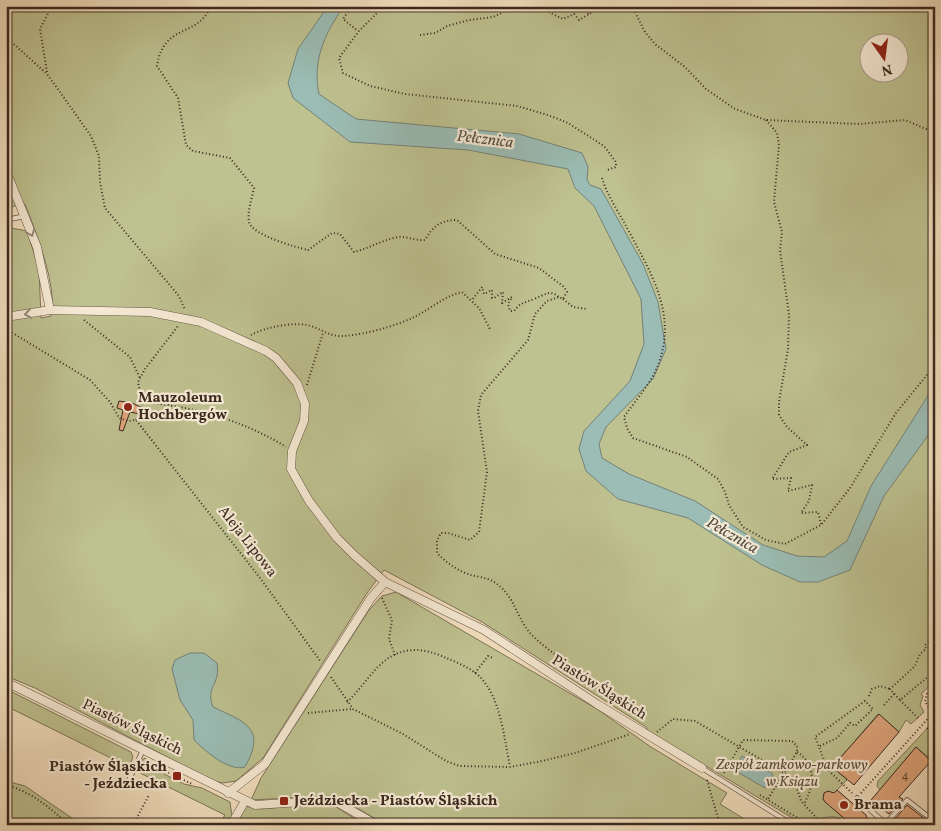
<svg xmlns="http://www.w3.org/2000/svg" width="941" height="831" viewBox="0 0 941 831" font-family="Vollkorn,serif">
<rect width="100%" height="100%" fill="#f3e0c0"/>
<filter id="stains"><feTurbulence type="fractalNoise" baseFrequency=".004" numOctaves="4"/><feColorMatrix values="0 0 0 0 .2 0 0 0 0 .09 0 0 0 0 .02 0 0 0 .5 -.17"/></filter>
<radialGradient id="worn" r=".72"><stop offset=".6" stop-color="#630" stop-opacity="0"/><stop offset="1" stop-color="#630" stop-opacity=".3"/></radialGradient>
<!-- green -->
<g fill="#bec190" stroke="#7c7558" fill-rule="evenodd">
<path d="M6 6H935V681L921 694 923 696 920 705 924 712 911 724 906 720 899 732 878 714 833 767 847 780 834 793 826 792 823 799 852 825H842L836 817C821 815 816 825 802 824L648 731 646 727 482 622 384 570 367 593 263 758 236 781 223 783 213 781 35 688 6 676V227L27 231 39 269 41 318 51 316C58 288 36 232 25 204L6 208ZM868 42H898V72H868Z"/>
<path d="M396 592 597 709 651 747 727 793 720 804 754 825H386L340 798 329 796 251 800 261 778 369 610 382 596Z"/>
<path d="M6 689 131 752 133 757 129 767 6 706Z"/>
<path d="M934 721 935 766 930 762 932 760 916 747 880 790 877 786 878 781Z"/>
<path d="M145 758 166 775 184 784 202 788 230 802 232 816 226 825H219L225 815 136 771 142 760Z"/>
<path d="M6 781 25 786 82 825H6Z"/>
<path d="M319 803 333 805 365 825H233L245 806 262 809Z"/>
</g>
<!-- water -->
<g fill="#9bbdb5" stroke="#748279">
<path d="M328 6H344C325 33 312 60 319 94L356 119 519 134 582 153 588 167 587 180 590 185 601 189 643 264 658 302 666 349 653 379 606 427 599 444 602 458 629 474 695 501 763 545 797 556 824 557 847 541 871 486 929 394 935 388V426L884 496 850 570 818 582H800L762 565 688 518 618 499 586 471 579 449 584 431 630 381 644 344 641 299 594 206 575 188 568 169 468 150 350 142 293 98 288 83 298 49Z"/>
<path d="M190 653H204L217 663C221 685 205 686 213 707 245 722 267 728 245 767 229 772 205 751 194 740L193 720 180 700 172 669 175 660Z"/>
<path d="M742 756 773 774 765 788 734 770Z"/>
</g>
<!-- building -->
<g fill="#e0a67d" stroke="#3a291f">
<path d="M119 401 132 403 151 412 150 416 130 412 123 431 119 430 123 410 117 408Z"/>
<path d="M879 714 899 732 854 785 832 767Z"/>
<path d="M916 747 931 761 899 797 903 799 889 814 871 800Z"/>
<path d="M837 790 866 815 870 825H852L825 802 823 799 824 793 828 791 834 793Z"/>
<path d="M907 805 926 820 932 825H902L895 819Z"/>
</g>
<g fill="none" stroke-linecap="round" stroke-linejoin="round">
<!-- lane casing -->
<g stroke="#685747" stroke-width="5.5">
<g id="lane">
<path d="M6 220 25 216"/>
<path d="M702 768 793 825"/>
<path d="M127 784 143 750"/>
<path d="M857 798 887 825"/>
<path d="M886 823 907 800 935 822"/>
</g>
</g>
<!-- street casing -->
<g stroke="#685747" stroke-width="9">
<g id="street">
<path d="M6 171 37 247 50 310"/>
<path d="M6 317 50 310 150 312 201 322 266 351 276 358 297 383 305 404 304 421 292 451 291 469 309 501 337 538 354 555 385 582 484 630 597 704 702 768"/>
<path d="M6 682 255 805 333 800 377 825"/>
<path d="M228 793 265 764 371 598 385 582"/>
<path d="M231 825 245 801"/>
</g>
</g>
<!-- path -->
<g stroke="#3a291f" stroke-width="2" stroke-dasharray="1 2.5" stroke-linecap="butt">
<path d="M211 6C197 39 164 22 157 66L178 98 186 145 193 151 230 158 254 188C252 198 247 212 249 222 252 235 295 247 308 250L332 233 340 234 354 252C370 248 382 240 398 237 407 236 416 241 425 240 433 226 441 220 457 220L495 254 539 268 564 287 567 292 563 299 559 297 547 301 535 314 528 340 481 395 478 411 487 472 479 532 470 540 448 533H441L437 540V553C446 562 456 570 468 574 476 577 487 577 494 582 515 595 515 616 531 634 549 653 574 664 587 686"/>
<path d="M352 6 343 19 358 31"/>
<path d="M384 6 359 31 339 58 343 73 370 86 405 94 517 106 548 115 568 123 604 146 616 162V167L607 170"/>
<path d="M536 6 563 19 574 14 579 20 603 6"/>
<path d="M586 6 589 15"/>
<path d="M632 6 645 32 655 44 685 67 706 89 735 109 766 120 859 124 905 120 926 129 935 130"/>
<path d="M420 35 435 33 447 26 469 20 493 17 516 6"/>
<path d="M6 37 47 74 72 109 91 136 99 156 100 182 105 208 179 296 185 310"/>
<path d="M47 72 40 29 52 6"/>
<path d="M766 120 777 133 779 145 774 202 782 232 780 250 789 315 788 349 779 402V415L787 427 807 445 789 452 772 479 791 478 788 491 812 485 809 501 801 513 818 512 821 524"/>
<path d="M602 178C607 195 618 211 626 226 652 275 682 320 653 376 645 390 633 404 624 417L627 428 633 438 687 457 718 479 725 492 729 505 743 527 766 540 785 544 821 525 850 488 896 413 935 365"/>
<path d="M473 299 482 287 484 294 492 290V298H494L503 292 502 303 512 297 508 304 510 311H514C521 302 524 303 534 299 545 295 549 289 559 297"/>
<path d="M563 299 573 307 587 309"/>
<path d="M84 320 130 357 140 378"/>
<path d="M6 329 90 380 110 402 119 418 128 421 136 420 260 578 321 662"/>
<path d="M251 335C265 327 296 321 311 326 322 330 331 337 344 336 367 334 397 326 418 315 433 307 445 296 462 292L479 308 491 331"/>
<path d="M307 385 323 333"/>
<path d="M142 402 138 382 145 369 178 326"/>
<path d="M136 420 140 415 142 402C191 406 243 420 286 447"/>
<path d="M382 598 392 620 389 639 395 655"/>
<path d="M935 639 925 645 926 649 920 654 915 666 890 689 900 700 935 671"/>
<path d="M475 673 488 656 493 658"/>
<path d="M331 677 353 709 403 734 446 761 459 766 510 767 542 761 575 753 630 734"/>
<path d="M935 686 927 694 925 702 935 715"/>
<path d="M869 696 872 689 880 686 890 689"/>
<path d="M900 700 918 718"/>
<path d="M347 702C364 687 374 664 396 654 412 647 428 650 444 657 456 662 471 668 480 677 501 698 504 739 510 766"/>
<path d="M884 705 894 694"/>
<path d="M308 713 353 709"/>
<path d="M927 728 935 736"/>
<path d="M657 732 673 719 695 721 791 777 795 782 801 801 823 825"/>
<path d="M820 746 837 738 850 723 855 726 873 709 865 701 815 737 828 770 852 793"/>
<path d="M797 752C817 765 814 786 804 804"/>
<path d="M165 771 192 784"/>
<path d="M724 773 743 740 792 741 797 746V752L768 799"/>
<path d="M707 780 720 825"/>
<path d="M6 785C32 792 50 808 69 825"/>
<path d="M861 793 933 713"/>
<path d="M760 795 804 822 816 819"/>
<path d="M133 825 149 795"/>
<path d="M835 825 841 816"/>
</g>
<!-- lane -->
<use href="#lane" stroke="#f7ebd6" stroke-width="4"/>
<!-- street -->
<use href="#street" stroke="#f7ebd6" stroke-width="8"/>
</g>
<!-- one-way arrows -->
<defs><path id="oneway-chevron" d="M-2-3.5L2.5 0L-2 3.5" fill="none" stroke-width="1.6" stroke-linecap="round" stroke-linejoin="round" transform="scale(1.25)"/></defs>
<g stroke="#988a7a">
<use href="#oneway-chevron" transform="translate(31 233) rotate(68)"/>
<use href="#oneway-chevron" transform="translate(28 314) rotate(171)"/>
</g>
<!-- markers -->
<g fill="#8f2418" stroke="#f7ebd6" stroke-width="2">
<circle cx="128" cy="407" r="5"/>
<rect x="172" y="771" width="10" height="10" rx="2.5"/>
<rect x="279" y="796" width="10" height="10" rx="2.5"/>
<circle cx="844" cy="805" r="5"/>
</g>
<g text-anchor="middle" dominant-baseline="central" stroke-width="4.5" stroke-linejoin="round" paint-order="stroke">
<!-- number labels -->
<g font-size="12" fill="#644836">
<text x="905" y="776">4</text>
</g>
<!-- poi labels -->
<g font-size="15" font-weight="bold" fill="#3a291f" stroke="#f7ebd6" text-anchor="start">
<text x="138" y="398">Mauzoleum<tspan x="138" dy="17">Hochbergów</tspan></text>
<text x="167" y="767" text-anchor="end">Piastów Śląskich<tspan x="167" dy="17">- Jeździecka</tspan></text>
<text x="294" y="801">Jeździecka - Piastów Śląskich</text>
<text x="854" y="805">Brama</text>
</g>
<!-- street labels -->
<g font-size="15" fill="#3a291f" stroke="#f7ebd6">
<text transform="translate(247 542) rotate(52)">Aleja Lipowa</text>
<text transform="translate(599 688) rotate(32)">Piastów Śląskich</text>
<text transform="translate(132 728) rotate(26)">Piastów Śląskich</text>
</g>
<!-- park labels -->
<g font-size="15" font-style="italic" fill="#5b4f3b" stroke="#f7ebd6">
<text x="792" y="765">Zespół zamkowo-parkowy<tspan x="792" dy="17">w Ksiązu</tspan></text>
</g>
<!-- water labels -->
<g font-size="16" font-style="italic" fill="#524e44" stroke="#f7ebd6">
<text transform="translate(485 140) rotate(7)">Pełcznica</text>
<text transform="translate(732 536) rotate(30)">Pełcznica</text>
</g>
</g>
<!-- margin -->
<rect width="941" height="831" fill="none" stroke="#f3e0c0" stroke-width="25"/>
<rect x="8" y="8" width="926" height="816" fill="none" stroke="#3a291f" stroke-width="2.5"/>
<rect x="12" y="12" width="916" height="806" fill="none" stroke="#3a291f"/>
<!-- north arrow -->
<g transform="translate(884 58) rotate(166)"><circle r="24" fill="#f7ebd6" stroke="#ab9d8d"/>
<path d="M0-4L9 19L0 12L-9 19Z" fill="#8f2418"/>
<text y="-8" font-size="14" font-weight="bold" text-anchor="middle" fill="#3a291f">N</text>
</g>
<rect width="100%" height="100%" filter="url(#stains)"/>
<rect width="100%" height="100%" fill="url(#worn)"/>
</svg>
